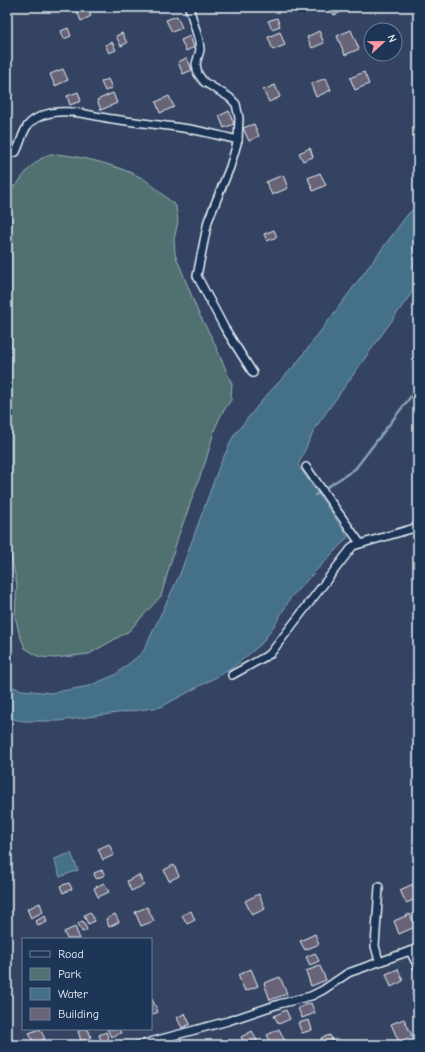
<svg xmlns="http://www.w3.org/2000/svg" width="425" height="1052" viewBox="0 0 425 1052" font-family="'Comic Neue',sans-serif">
<rect width="100%" height="100%" fill="#344361"/>
<filter id="ink" filterUnits="userSpaceOnUse"><feTurbulence type="fractalNoise" baseFrequency=".025" numOctaves="2"/><feDisplacementMap in="SourceGraphic" scale="8" xChannelSelector="R" yChannelSelector="G"/><feConvolveMatrix kernelMatrix="1 2 1 2 8 2 1 2 1" color-interpolation-filters="sRGB"/></filter>
<g filter="url(#ink)">
<!-- green -->
<path fill="#517170" stroke="#9cb1b4" d="M50 154C75 154 117 165 140 177 153 184 164 196 176 206L178 222 174 239 175 254 198 312 213 340 232 384 231 400 222 413 215 428 206 460 178 537 161 596 129 631 89 654 55 658 39 657 25 648 19 633 15 616 17 584 7 540V186H16C26 171 34 161 50 154Z"/>
<!-- water -->
<g fill="#446f8a" stroke="#86a3b6">
<path d="M418 204V284L315 428 298 465 348 537 291 597 276 623 261 644 231 669 161 707 59 721H24L7 718V685L22 690 51 693 89 686 115 675 143 652 180 574 219 467 234 435 265 397 296 364 408 214Z"/>
<path d="M71 853 78 870 60 877 54 859Z"/>
</g>
<g fill="none" stroke-linecap="round" stroke-linejoin="round">
<!-- stream -->
<path stroke="#86a3b6" stroke-width="2.5" d="M315 495 355 469 418 387"/>
</g>
<!-- building -->
<g fill="#696477" stroke="#e8f1f8">
<path d="M85 7H87L91 16 81 21 77 11Z"/>
<path d="M330 7H353L334 15Z"/>
<path d="M177 16 182 28 172 32 166 20Z"/>
<path d="M277 18 280 26 272 29 268 21Z"/>
<path d="M68 28 71 36 64 39 61 31Z"/>
<path d="M351 30 359 49 345 55 337 36Z"/>
<path d="M319 31 324 43 312 48 307 37Z"/>
<path d="M280 32 285 45 273 50 268 37Z"/>
<path d="M122 33 127 43 121 46 116 36Z"/>
<path d="M190 36 194 47 186 51 181 40Z"/>
<path d="M112 42 116 50 109 53 105 45Z"/>
<path d="M379 54H393V55L381 60Z"/>
<path d="M187 58 192 70 183 74 178 62Z"/>
<path d="M63 69 68 80 55 86 50 74Z"/>
<path d="M364 72 369 84 355 90 350 78Z"/>
<path d="M326 78 331 90 316 97 311 84Z"/>
<path d="M108 79 112 88 105 91 101 82Z"/>
<path d="M275 85 280 97 269 102 263 90Z"/>
<path d="M78 92 81 101 70 105 67 96Z"/>
<path d="M113 93 117 103 101 110 97 100Z"/>
<path d="M169 96 174 107 160 113 156 102Z"/>
<path d="M229 111 234 124 224 128 219 116Z"/>
<path d="M254 124 259 136 249 141 243 128Z"/>
<path d="M310 148 313 157 303 161 299 153Z"/>
<path d="M320 173 326 185 313 191 308 178Z"/>
<path d="M283 175 288 188 272 195 266 182Z"/>
<path d="M274 230 277 237 267 241 264 234Z"/>
<path d="M109 844 114 855 103 860 98 849Z"/>
<path d="M174 865 179 876 169 881 164 870Z"/>
<path d="M102 870 105 875 96 879 94 873Z"/>
<path d="M139 875 144 885 131 891 127 881Z"/>
<path d="M69 883 72 889 63 893 60 886Z"/>
<path d="M104 883 109 892 98 897 94 888Z"/>
<path d="M413 884 418 898 406 903 400 890Z"/>
<path d="M259 894 265 909 252 915 245 901Z"/>
<path d="M40 903 43 912 31 918 27 909Z"/>
<path d="M147 907 154 921 141 926 135 912Z"/>
<path d="M191 911 195 920 187 924 182 915Z"/>
<path d="M90 912 95 921 88 924 84 915Z"/>
<path d="M115 914 119 922 109 927 106 919Z"/>
<path d="M410 914 415 927 399 934 394 921Z"/>
<path d="M45 916 47 922 38 926 36 921Z"/>
<path d="M83 921 87 930 82 932 78 923Z"/>
<path d="M75 927 80 939H67L64 932Z"/>
<path d="M315 934 319 944 305 950 300 941Z"/>
<path d="M315 953 319 961 310 965 306 957Z"/>
<path d="M320 966 326 980 311 986 306 971Z"/>
<path d="M251 969 258 986 245 991 238 975Z"/>
<path d="M398 969 403 981 391 987 386 974Z"/>
<path d="M280 977 287 994 270 1000 264 983Z"/>
<path d="M418 991V1002L415 1003 412 993Z"/>
<path d="M152 999 158 1012 151 1015V1000Z"/>
<path d="M311 1003 315 1013 302 1018 298 1008Z"/>
<path d="M286 1010 290 1019 279 1024 274 1016Z"/>
<path d="M185 1013 190 1024 182 1028 177 1018Z"/>
<path d="M404 1019 412 1036 399 1042 391 1024Z"/>
<path d="M309 1020 312 1030 302 1033 298 1023Z"/>
<path d="M40 1029 45 1039 34 1044 29 1033Z"/>
<path d="M83 1029H88L91 1038 81 1041 78 1031Z"/>
<path d="M107 1029H119L121 1033 111 1037Z"/>
<path d="M279 1029 285 1041 277 1045H272L267 1035Z"/>
<path d="M252 1031 258 1043 254 1045H245L241 1037Z"/>
<path d="M106 1032 109 1040 102 1043 99 1035Z"/>
<path d="M330 1035 334 1045H323L321 1038Z"/>
</g>
<g fill="none" stroke-linecap="round" stroke-linejoin="round">
<!-- minor casing -->
<g stroke="#e8f1f8" stroke-width="10">
<g id="minor">
<path d="M189 7 199 41 200 50 196 64 198 74 204 82 229 97 236 104 239 118 238 140 230 167 208 221 197 276 224 327 253 373"/>
<path d="M7 155 16 152C24 136 22 124 41 116 63 106 91 116 113 119 139 123 164 125 189 129 206 132 222 136 238 140"/>
<path d="M306 467 360 543"/>
<path d="M232 675 270 654 353 546 418 527"/>
<path d="M379 887 375 946 379 961"/>
<path d="M410 951 418 948"/>
<path d="M139 1045 228 1021 279 1004 311 996 323 990 348 973 410 951 418 967"/>
</g>
</g>
<!-- minor -->
<use href="#minor" stroke="#1d3557" stroke-width="7"/>
</g>
</g>
<!-- margin -->
<rect width="425" height="1052" fill="none" stroke="#1d3557" stroke-width="24"/>
<rect x="12" y="12" width="401" height="1028" fill="none" stroke="#e8f1f8" stroke-width="1.5" filter="url(#ink)"/>
<!-- legend -->
<rect x="22" y="938" width="130" height="92" fill="#1d3557" stroke="#6e8097"/>
<rect x="30" y="951" width="20" height="6" fill="#1d3557" stroke="#6e8097"/>
<text x="58" y="958" font-size="12" fill="#e8f1f8">Road</text>
<rect x="30" y="968" width="20" height="12" fill="#517170" stroke="#6e8097"/>
<text x="58" y="978" font-size="12" fill="#e8f1f8">Park</text>
<rect x="30" y="988" width="20" height="12" fill="#446f8a" stroke="#6e8097"/>
<text x="58" y="998" font-size="12" fill="#e8f1f8">Water</text>
<rect x="30" y="1008" width="20" height="12" fill="#696477" stroke="#6e8097"/>
<text x="58" y="1018" font-size="12" fill="#e8f1f8">Building</text>
<!-- north arrow -->
<g transform="translate(383 42) rotate(68)"><circle r="19" fill="#1d3557" stroke="#6e8097"/>
<path d="M0-3L7 15L0 10L-7 15Z" fill="#ff9aa2"/>
<text y="-6" font-size="11" font-weight="bold" text-anchor="middle" fill="#e8f1f8">N</text>
</g>
</svg>
